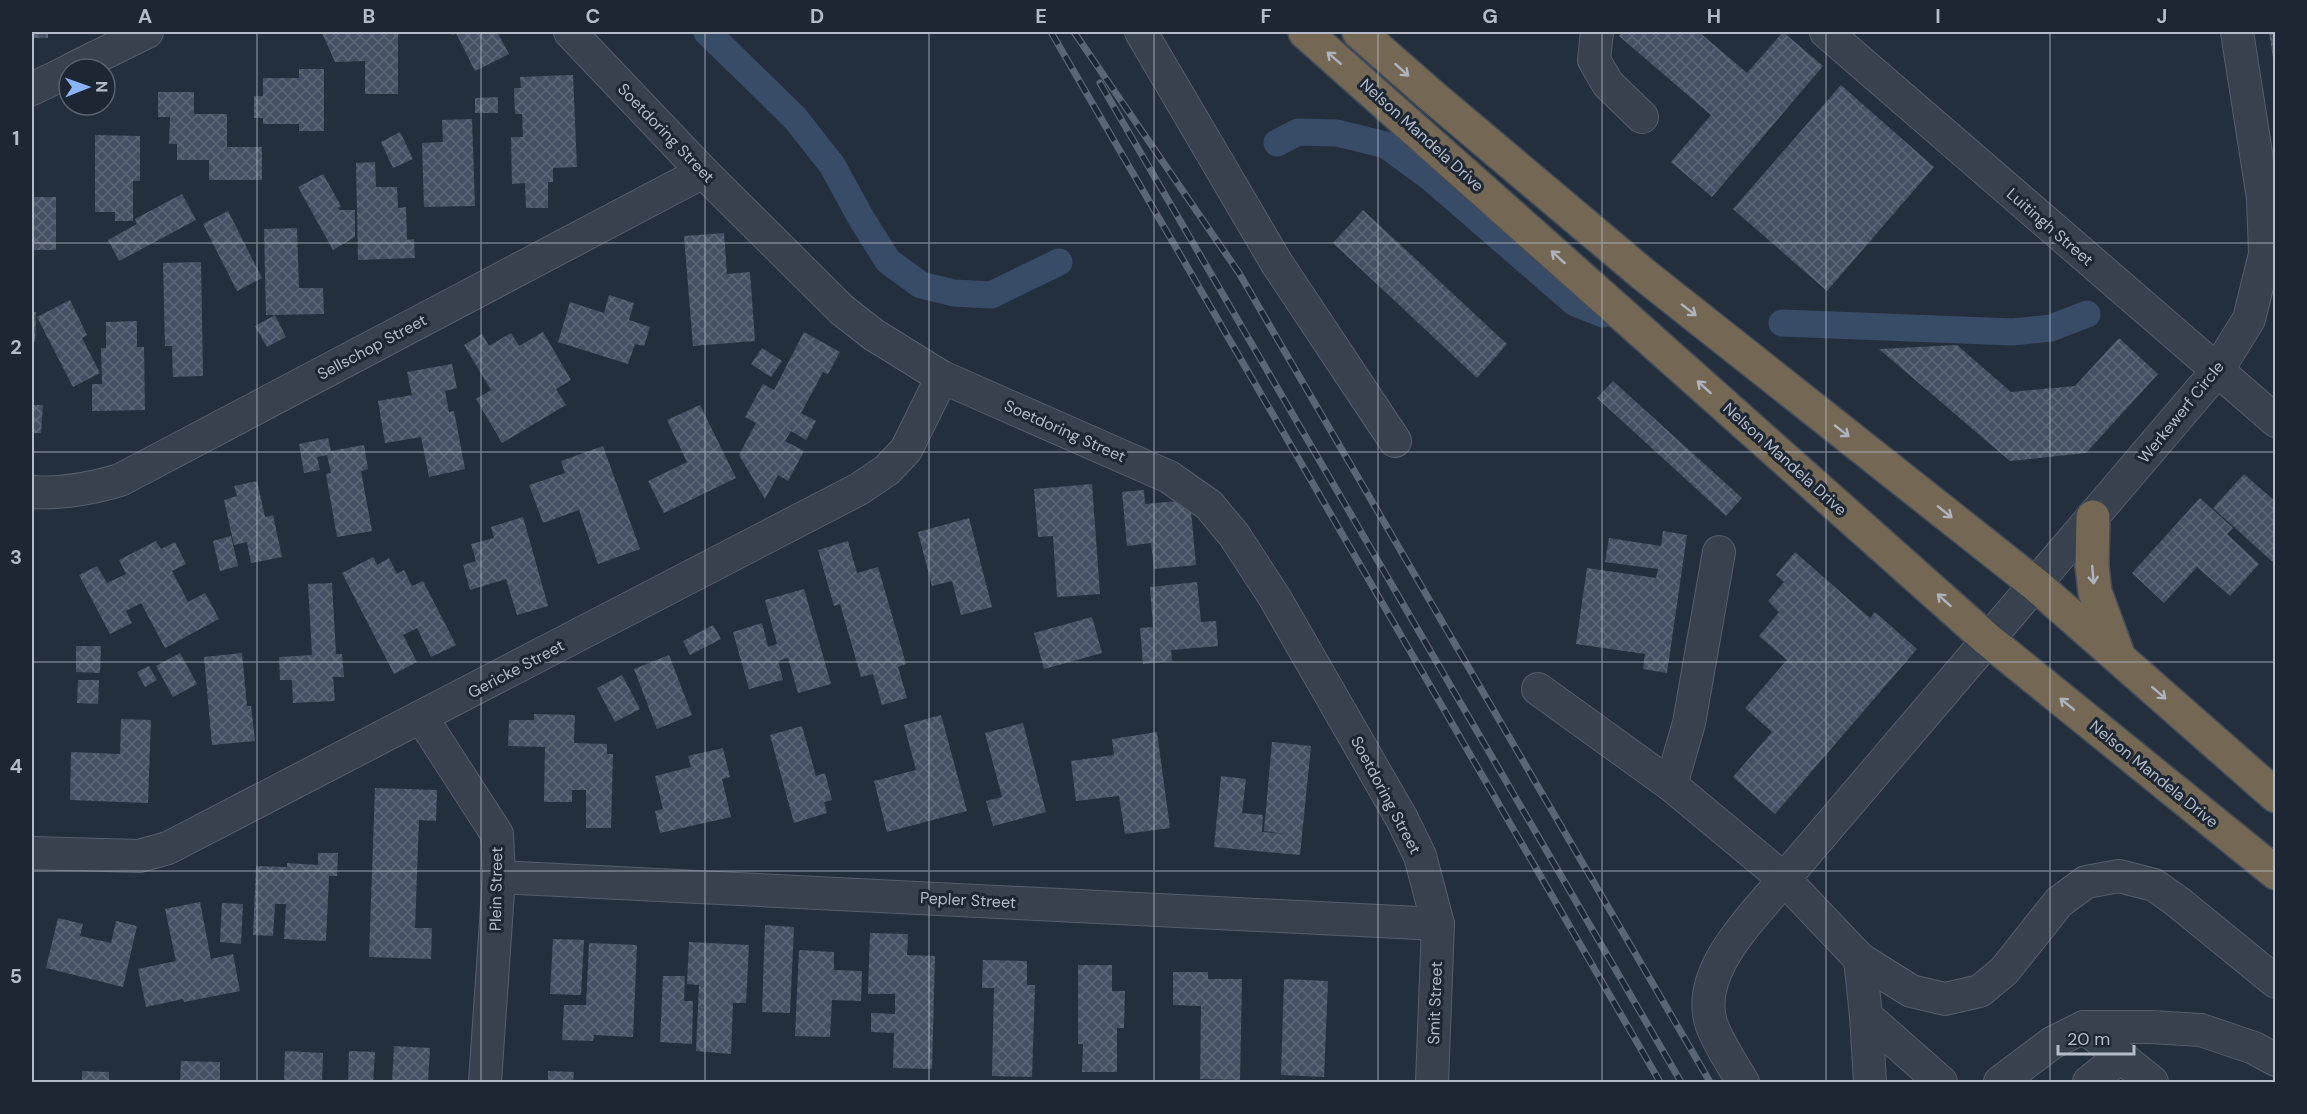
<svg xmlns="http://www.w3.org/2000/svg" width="2307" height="1114" viewBox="0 0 2307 1114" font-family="'DM Sans',sans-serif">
<defs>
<pattern id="building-cross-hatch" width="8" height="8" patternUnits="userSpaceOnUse" patternTransform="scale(1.5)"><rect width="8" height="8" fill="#455162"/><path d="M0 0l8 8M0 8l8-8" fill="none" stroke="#5d6877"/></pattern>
</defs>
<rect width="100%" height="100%" fill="#242f3e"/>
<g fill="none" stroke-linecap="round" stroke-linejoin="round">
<!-- canal -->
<g stroke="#394c67" stroke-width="27">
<path d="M707 32 795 118 832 165 861 218 888 261 921 285 954 293 991 295 1059 262"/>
<path d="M1277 143 1298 132 1337 133 1386 145 1431 178 1575 303 1603 314"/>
<path d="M1782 323 2013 332 2051 328 2087 314"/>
</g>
</g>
<!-- building -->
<g fill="url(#building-cross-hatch)">
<rect x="32" y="32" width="16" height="6"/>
<path d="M365 32H398V94H365V61L335 62 322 33Z"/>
<path d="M451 32H497L509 54 475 71 456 33 452 35Z"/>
<path d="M1623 32H1699L1747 73 1783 32 1823 66 1712 197 1671 162 1711 115 1619 36Z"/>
<path d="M2269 32H2276V64H2274Z"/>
<path d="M299 69H324V131H299V124H263V118H254V96H263V78H299Z"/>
<path d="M573 75 577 167 553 168V182H548V208H526L525 183 512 184 511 137H523L522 114H515L514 88H521L520 77Z"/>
<path d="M1841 85 1934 167 1827 291 1733 209Z"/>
<path d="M158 92H194V114H227V147H262V180H209V160H177V144H169L170 117H158Z"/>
<path d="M498 97V113H475V98Z"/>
<path d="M472 119 475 206 424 207 422 143 443 142 442 120Z"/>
<path d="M400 132 413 159 393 168 381 142Z"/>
<path d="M95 135 140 136V181H133V221H115V212H95Z"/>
<path d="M375 162 376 187H397L398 208 406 207 407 240 414 239 415 258 358 260 356 163Z"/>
<path d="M323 174 341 206 338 208 340 210H355V237L333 250 298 187Z"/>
<path d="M182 194 196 220 119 261 108 240 137 224 135 219Z"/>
<rect x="32" y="197" width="24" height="53"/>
<path d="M1363 210 1507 344 1477 378 1333 243Z"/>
<path d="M228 211 262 278 237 291 203 224Z"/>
<path d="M297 228 299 288H323L324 314 266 315 264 229Z"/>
<path d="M724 233 727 274 750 272 755 341 693 346 684 236Z"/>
<path d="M201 262 203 376 173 377 172 346H165L163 263Z"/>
<path d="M609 295 634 303 629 320 650 327 644 346 635 344 628 364 558 342 570 302 604 313Z"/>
<path d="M70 300 87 335 82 338 100 373 73 387 37 317Z"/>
<path d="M32 312H36L35 342H32Z"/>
<path d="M275 315 286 337 267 347 255 326Z"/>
<path d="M137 321V347H144L145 410 92 411V384H102L101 348H106V322Z"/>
<path d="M543 332 571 380 556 389 566 405 502 443 476 399 491 390 464 345 482 334 489 346 511 333 519 346Z"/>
<path d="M804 332 840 352 828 374 823 372 801 413 816 421 806 440 791 431 785 441 804 451 788 481 778 475 765 499 739 455 756 423 745 417 763 384 774 390Z"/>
<path d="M2119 338 2158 374 2086 453 2010 461 1879 349 1957 345 2011 392 2075 386Z"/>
<path d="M32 343H34L33 368H32Z"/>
<path d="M762 348 782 361 771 377 751 364Z"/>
<path d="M452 364 457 388 445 391 449 412 454 411 465 469 429 477 421 437 385 443 378 401 412 395 407 372Z"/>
<path d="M1613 381 1742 498 1726 516 1597 398Z"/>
<path d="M32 405H43L41 433H32Z"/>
<path d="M700 405 736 478 664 513 648 481 687 462 667 420Z"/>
<path d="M328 438 331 451 364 445 368 469 361 471 372 531 337 537 326 474 331 473 327 455 317 457 320 470 304 473 299 444Z"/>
<path d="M603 446 640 549 598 564 579 510 543 523 529 485 565 473 561 461Z"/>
<path d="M2244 474 2276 502V565L2213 508Z"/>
<path d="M257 481 265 517 273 515 282 557 251 563 247 542 234 545 224 500 237 496 234 486Z"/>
<path d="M1092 484 1100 594 1057 597 1053 536 1038 537 1034 489Z"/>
<path d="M1144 490 1145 504 1190 500 1196 565 1154 569 1151 543 1127 546 1122 492Z"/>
<path d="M2200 498 2233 528 2227 534 2259 564 2230 596 2197 567 2164 603 2132 573Z"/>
<path d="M523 517 548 606 517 615 506 579 470 590 463 565 476 561 471 544 494 538 491 527Z"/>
<path d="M969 518 992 607 961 615 952 581 932 586 918 532Z"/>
<path d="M1663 531 1687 535 1667 673 1643 669 1645 654 1576 644 1587 568 1656 578 1658 569 1605 562 1609 538 1661 546Z"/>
<path d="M231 536 238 566 220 571 213 541Z"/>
<path d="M156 541 161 549 175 542 186 564 172 571 188 602 205 593 219 619 165 648 141 603 126 611 132 623 110 634 79 575 97 566 107 583 126 574 119 560Z"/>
<path d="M848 541 857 573 878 567 906 664 898 667 907 698 882 705 873 674 861 677 840 604 834 606 818 550Z"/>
<path d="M1795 552 1870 618 1875 612 1917 649 1775 814 1733 777 1772 732 1745 708 1787 660 1759 636 1779 612 1768 601 1784 582 1776 575Z"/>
<path d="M373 557 377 565 389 558 397 574 404 570 412 586 423 581 456 645 431 657 417 628 403 635 417 662 394 674 342 573Z"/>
<path d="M1197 582 1201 622 1216 621 1218 646 1171 650 1172 661 1143 664 1140 628 1153 627 1150 587Z"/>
<path d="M332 583 336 654H342L344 677H333L335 701 293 703 292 680H280L279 657 312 655 308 584Z"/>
<path d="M804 589 831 684 798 693 788 658 778 661 783 680 749 689 733 632 762 623 768 647 777 644 765 600Z"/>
<path d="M1092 617 1102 653 1044 669 1034 633Z"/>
<path d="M713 625 721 639 690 655 683 641Z"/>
<path d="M76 646H101L100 673 76 672Z"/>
<path d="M180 653 197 684 173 697 156 666Z"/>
<path d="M242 653 247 706H251L255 741 212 745 204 657Z"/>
<path d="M669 655 692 715 657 729 634 669Z"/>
<path d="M149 666 157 680 145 687 137 672Z"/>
<path d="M622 675 640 709 615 722 597 688Z"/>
<path d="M78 680H99L98 704 77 703Z"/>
<path d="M534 714 575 715 574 743 607 744V754H613L611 828H586V790H572V802H544L545 747 508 746 509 720H534Z"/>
<path d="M941 715 967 811 887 832 874 781 916 770 904 725Z"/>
<path d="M121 719 151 720 148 803 70 800 71 752 120 754Z"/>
<path d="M1023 723 1046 812 993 826 986 801 1002 797 985 733Z"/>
<path d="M802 726 816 776 825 773 832 800 824 802 827 813 794 823 770 735Z"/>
<path d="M1157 732 1170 828 1125 834 1119 796 1076 801 1071 761 1114 755 1112 739Z"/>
<path d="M1272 742 1311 746 1300 855 1214 847 1221 776 1246 779 1242 813 1263 815 1262 832 1286 834 1264 831Z"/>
<path d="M723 748 730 777 722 779 731 817 660 833 655 811 663 809 655 776 691 767 688 756Z"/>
<path d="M375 788 437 790 436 821 419 820 415 928H432L431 959 369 957Z"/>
<path d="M318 853H338L337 876H329L326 941 284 939 286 904H275L273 936 253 935 256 866 287 867V863L318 865Z"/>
<path d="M200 902 211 959 233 954 240 991 184 1002 183 999 146 1007 138 969 176 961 165 909Z"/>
<path d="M222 903 243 904 241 944 220 942Z"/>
<path d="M58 918 83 924 80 936 111 943 116 921 137 926 123 987 46 968Z"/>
<path d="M765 925 794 927 790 1013 762 1012Z"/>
<path d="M870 933 908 934 907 955 935 956 932 1069 893 1068 894 1033 871 1032V1013L895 1014V994H868Z"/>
<path d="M553 939 584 940 581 995 550 994Z"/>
<path d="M689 942 749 945 746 1003H733L731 1054 696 1051 699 985 687 984Z"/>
<path d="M589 943 637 945 633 1037 594 1035 593 1041 562 1040 564 1005H586Z"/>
<path d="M799 950 834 952V970L862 971 861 1001 832 1000 830 1037 795 1036Z"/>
<path d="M983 960 1027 961V985H1035L1032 1077 992 1076 994 988H982Z"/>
<path d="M1078 965H1112V991H1125L1124 1028H1117V1072H1082L1083 1044H1078Z"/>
<path d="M1173 972H1208V979H1242L1240 1080 1200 1079 1201 1006 1173 1005Z"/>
<path d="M663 976H685L684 1001H693L692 1044 660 1042Z"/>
<path d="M1284 979 1328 981 1324 1077 1281 1075Z"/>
<path d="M394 1046 430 1048 428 1082H392Z"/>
<path d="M285 1051 323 1053 322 1082H284Z"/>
<path d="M349 1051 375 1052 373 1082H348Z"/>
<path d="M181 1061 220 1062V1082H180Z"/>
<path d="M82 1071 109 1072V1082H82Z"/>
<path d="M548 1071 574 1072 573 1082H548Z"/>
</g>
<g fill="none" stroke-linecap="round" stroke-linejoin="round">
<!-- minor casing -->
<g stroke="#565f6c" stroke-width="34">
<g id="minor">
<path d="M570 32 703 172 842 310 874 335 942 377 1169 477 1209 505 1234 535 1275 598 1402 819 1420 856 1438 924 1432 1082"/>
<path d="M1141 32 1276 262 1395 441"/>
<path d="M1597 32 1594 60 1608 84 1642 117"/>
<path d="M1826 32 2276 421"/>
<path d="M72 69 147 32"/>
<path d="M32 89 69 71"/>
<path d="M32 492C63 494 90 489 120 480L703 172"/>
<path d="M1719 552 1689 723 1671 785 1784 879 1860 959 1911 991 1945 999 1980 991 2004 971 2059 902 2086 882 2119 876 2154 885 2178 902 2276 982"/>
<path d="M1538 689 1671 785"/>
<path d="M422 718 497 834 499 877 485 1082"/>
<path d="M32 853 139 856 168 848 859 489 887 470 906 450 942 377"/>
<path d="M499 877 1438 924"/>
<path d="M1860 959 1866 1016 1870 1082"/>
<path d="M1866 1016 1941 1082"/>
<path d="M2084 1027 2152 1082"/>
<path d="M1743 1082C1732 1064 1720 1046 1712 1026 1693 972 1753 918 1784 879L2217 371 2249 319 2265 254 2263 198 2237 32"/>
<path d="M2000 1082 2052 1043 2084 1027H2150L2201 1030 2254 1048 2276 1060"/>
<path d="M2089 1082 2120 1057"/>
</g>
</g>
<!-- highway casing -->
<g stroke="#434c59" stroke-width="36">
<g id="highway">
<path d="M1305 32 1987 639 2276 873"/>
<path d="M1359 32 1433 97 1643 274 2036 585 2276 796"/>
<path d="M2093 517 2092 566 2095 592 2117 652"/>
</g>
</g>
<!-- minor -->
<use href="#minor" stroke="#38414e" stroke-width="32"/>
<!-- highway -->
<use href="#highway" stroke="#746855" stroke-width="33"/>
<!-- rail casing -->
<g stroke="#5a6575" stroke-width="7">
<g id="rail">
<path d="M1051 32 1660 1082"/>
<path d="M1074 32 1239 273 1710 1082"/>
<path d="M1100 83 1681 1082"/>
</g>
</g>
<!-- rail -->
<use href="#rail" stroke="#1d2633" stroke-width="4.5" stroke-dasharray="14" stroke-linecap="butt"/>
</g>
<!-- one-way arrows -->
<defs><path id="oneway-shaft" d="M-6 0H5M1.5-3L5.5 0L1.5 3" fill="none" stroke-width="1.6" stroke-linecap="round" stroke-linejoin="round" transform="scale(1.5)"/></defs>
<g stroke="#aeb4bd">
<use href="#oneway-shaft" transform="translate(1334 58) rotate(-139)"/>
<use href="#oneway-shaft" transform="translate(1402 70) rotate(42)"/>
<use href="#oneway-shaft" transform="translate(1558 257) rotate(-138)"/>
<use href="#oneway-shaft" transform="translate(1689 310) rotate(38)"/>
<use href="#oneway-shaft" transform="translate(1704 387) rotate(-138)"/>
<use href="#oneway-shaft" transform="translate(1842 431) rotate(38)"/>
<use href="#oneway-shaft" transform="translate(1945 512) rotate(39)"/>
<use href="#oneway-shaft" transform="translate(2093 575) rotate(85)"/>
<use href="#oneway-shaft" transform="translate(1944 600) rotate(-138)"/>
<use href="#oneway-shaft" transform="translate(2159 693) rotate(41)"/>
<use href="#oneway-shaft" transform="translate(2067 704) rotate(-141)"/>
</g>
<!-- grid -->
<path fill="none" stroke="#b4bcc9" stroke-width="1.5" stroke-opacity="0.55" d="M257 32V1082M481 32V1082M705 32V1082M929 32V1082M1154 32V1082M1378 32V1082M1602 32V1082M1826 32V1082M2050 32V1082M32 243H2276M32 452H2276M32 662H2276M32 871H2276"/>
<g text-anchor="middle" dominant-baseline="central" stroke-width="6" stroke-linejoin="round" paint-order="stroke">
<!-- street labels -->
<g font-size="16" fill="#b4bcc9" stroke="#1d2633">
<text transform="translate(666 133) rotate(46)">Soetdoring Street</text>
<text transform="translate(1422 135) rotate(42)">Nelson Mandela Drive</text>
<text transform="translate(2050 227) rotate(41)">Luitingh Street</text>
<text transform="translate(372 347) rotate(-28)">Sellschop Street</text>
<text transform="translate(2181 412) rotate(-51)">Werkewerf Circle</text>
<text transform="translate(1065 431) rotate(24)">Soetdoring Street</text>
<text transform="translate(1785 459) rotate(42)">Nelson Mandela Drive</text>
<text transform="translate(516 669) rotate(-28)">Gericke Street</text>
<text transform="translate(2154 774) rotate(39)">Nelson Mandela Drive</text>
<text transform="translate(1386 795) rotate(62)">Soetdoring Street</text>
<text transform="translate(496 889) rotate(-89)">Plein Street</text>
<text transform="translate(968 900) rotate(3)">Pepler Street</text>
<text transform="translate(1435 1003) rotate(-88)">Smit Street</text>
</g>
</g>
<!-- border -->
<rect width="2307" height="1114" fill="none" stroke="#1d2633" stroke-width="66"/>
<!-- north arrow -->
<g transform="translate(87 87) rotate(89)"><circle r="28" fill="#1d2633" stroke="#59626f" stroke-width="1.5"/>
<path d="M0-4.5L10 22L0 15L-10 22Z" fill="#8ab4f8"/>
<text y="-9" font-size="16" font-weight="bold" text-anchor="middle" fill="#b4bcc9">N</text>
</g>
<!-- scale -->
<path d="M2058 1045v9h76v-9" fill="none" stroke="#b4bcc9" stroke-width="3"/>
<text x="2067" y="1045" font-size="18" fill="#b4bcc9" stroke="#1d2633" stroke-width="4.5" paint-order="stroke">20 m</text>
<rect x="33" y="33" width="2241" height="1048" fill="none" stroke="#b4bcc9" stroke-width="2"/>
<g font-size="20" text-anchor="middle" font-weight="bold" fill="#b4bcc9">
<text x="145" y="23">A</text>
<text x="369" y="23">B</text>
<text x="593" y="23">C</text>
<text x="817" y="23">D</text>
<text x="1041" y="23">E</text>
<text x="1266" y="23">F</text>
<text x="1490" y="23">G</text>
<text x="1714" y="23">H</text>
<text x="1938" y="23">I</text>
<text x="2162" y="23">J</text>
<text x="16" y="145">1</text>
<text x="16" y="354">2</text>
<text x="16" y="564">3</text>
<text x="16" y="773">4</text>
<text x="16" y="983">5</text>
</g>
</svg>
